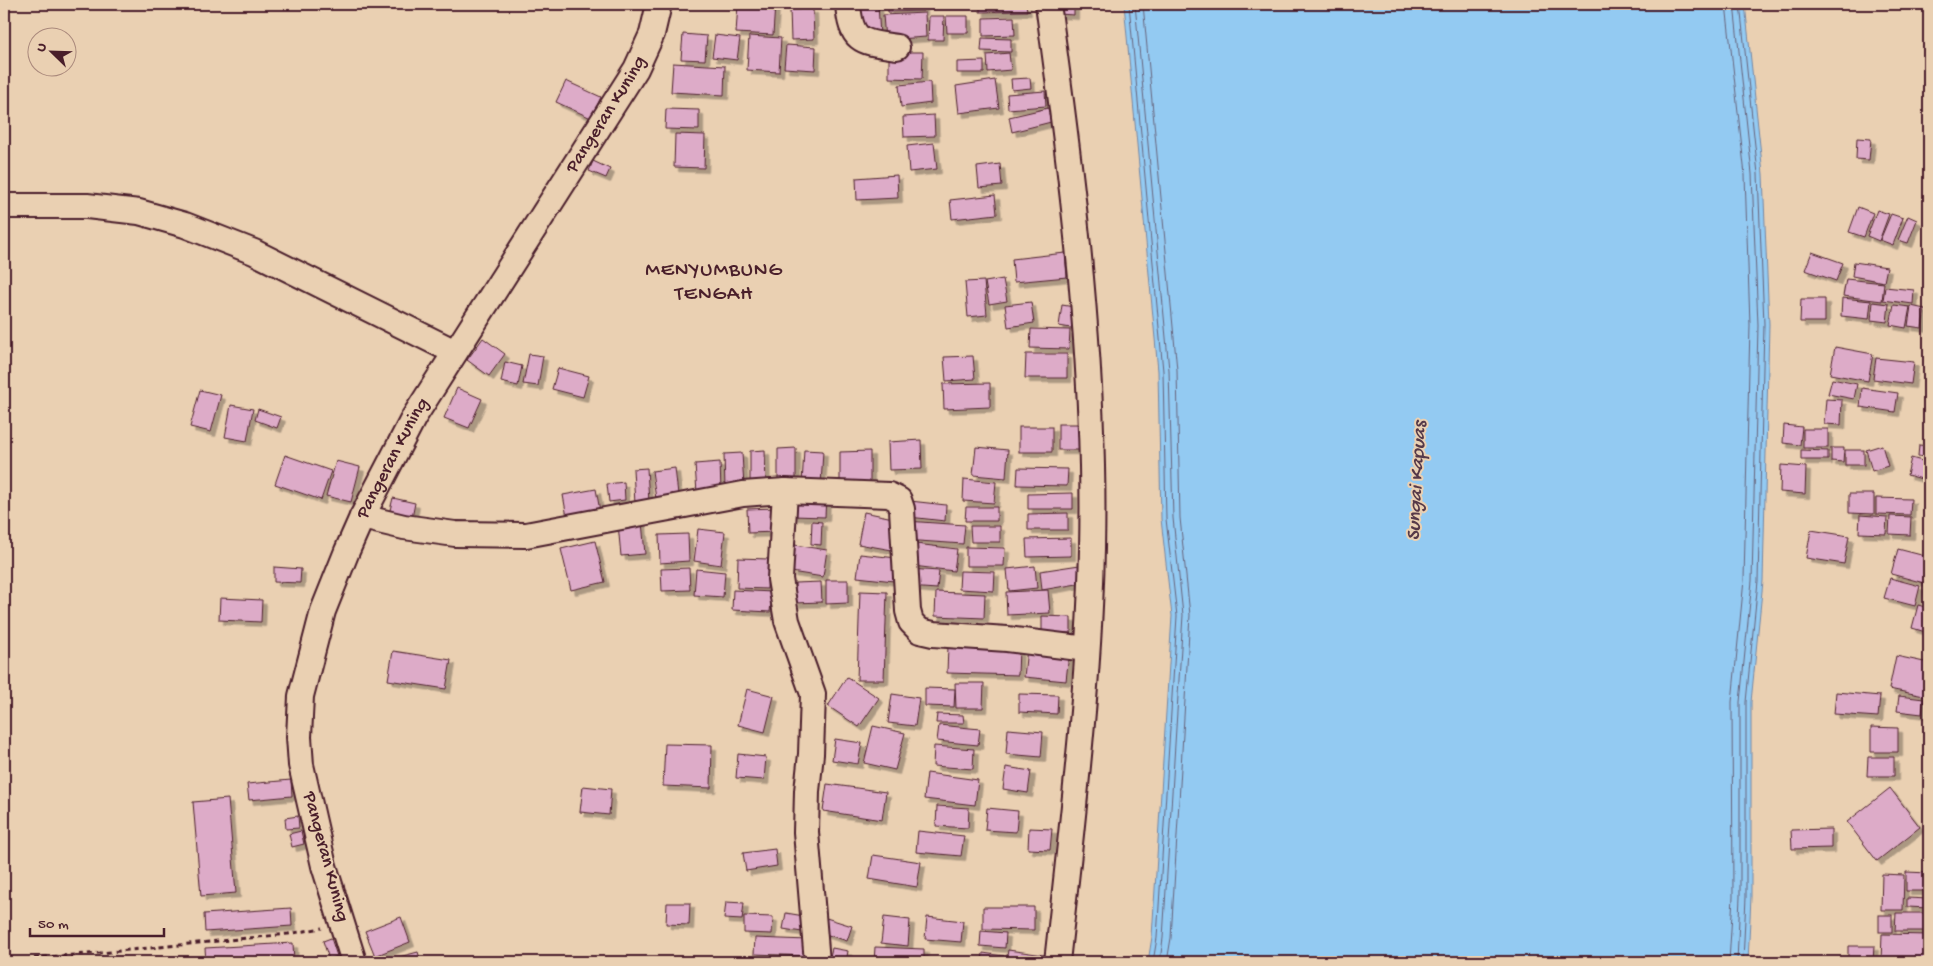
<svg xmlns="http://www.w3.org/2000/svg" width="1933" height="966" viewBox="0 0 1933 966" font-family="'Gochi Hand',sans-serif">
<defs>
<filter id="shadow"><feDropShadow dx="4.5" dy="4.5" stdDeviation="0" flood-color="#0004"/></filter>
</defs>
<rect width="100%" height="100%" fill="#ead0b2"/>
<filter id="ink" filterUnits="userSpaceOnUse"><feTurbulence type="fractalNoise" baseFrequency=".02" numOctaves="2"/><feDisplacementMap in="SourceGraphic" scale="10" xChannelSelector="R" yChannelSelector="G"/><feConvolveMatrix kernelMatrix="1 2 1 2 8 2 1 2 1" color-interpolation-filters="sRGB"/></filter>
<g filter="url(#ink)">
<!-- water -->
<path fill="#93caf2" stroke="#7686a2" d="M1124 4H1745L1763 174 1769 324 1763 581 1751 702V897L1748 962H1148L1152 937 1172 616 1161 519 1158 371Z"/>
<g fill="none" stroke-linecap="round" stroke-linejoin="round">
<!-- shore -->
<g stroke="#67637b" stroke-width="1">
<path d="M1129 4 1163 371 1166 519 1177 616 1157 938 1153 962"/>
<path d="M1135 4 1169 370 1173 518 1183 615 1163 938 1160 962"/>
<path d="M1143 4 1177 370 1180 518 1190 615 1171 938 1167 962"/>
<path d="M1726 4 1745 175 1750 325 1744 580 1732 702 1733 897 1729 962"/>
<path d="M1734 4 1752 174 1758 325 1752 581 1740 702V897L1737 962"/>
<path d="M1740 4 1758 174 1764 324 1758 581 1746 702V897L1743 962"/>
</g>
</g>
<!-- building -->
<g fill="#ddabc8" stroke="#4a1f2b" filter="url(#shadow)">
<path d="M738 4H775L773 35 736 33Z"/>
<path d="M858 4H878L880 36 860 38Z"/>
<path d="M888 4H923V11L888 12Z"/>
<path d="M980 4H1026L1027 11 980 12Z"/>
<path d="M1058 4H1074V15L1058 14Z"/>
<path d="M813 9 814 39 791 40 790 10Z"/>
<path d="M925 13 926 37 885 40 883 15Z"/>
<path d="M929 16H944L943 40H928Z"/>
<path d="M946 16H968V33H947Z"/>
<path d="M1014 17 1015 35 983 36V18Z"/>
<path d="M683 34 707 36 705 60 681 59Z"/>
<path d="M715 35 740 38 737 60 712 57Z"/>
<path d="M749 36 781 38 779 72 747 70Z"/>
<path d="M982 38 1011 39V52L981 51Z"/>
<path d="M786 45 816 47 815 70 784 68Z"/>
<path d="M889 52H923L922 79 889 78Z"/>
<path d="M1009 53 1011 70 988 72 987 55Z"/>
<path d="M984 61V73H957V62Z"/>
<path d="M673 63 725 66 724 95 671 92Z"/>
<path d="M1030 78 1031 88 1012 90 1011 79Z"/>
<path d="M995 80 999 108 959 113 956 86Z"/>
<path d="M566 81 601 97 591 118 556 102Z"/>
<path d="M930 82 931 103 901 107 899 85Z"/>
<path d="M1045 91 1046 106 1008 109 1007 94Z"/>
<path d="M1048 108 1051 122 1012 132 1009 117Z"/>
<path d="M666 109 699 110V130L665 129Z"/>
<path d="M934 115 935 136 904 137 903 117Z"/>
<path d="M675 134 705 135 704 168 674 167Z"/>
<path d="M1857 138 1871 139 1869 160 1856 159Z"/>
<path d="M934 143 937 169 909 172 907 146Z"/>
<path d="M593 161 610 169 606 178 589 171Z"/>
<path d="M1000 164 1002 186 979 188 977 167Z"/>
<path d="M897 175 898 198 857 200 856 178Z"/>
<path d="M995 195 997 214 952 219 950 200Z"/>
<path d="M1858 207 1873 213 1864 237 1849 232Z"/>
<path d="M1877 210 1889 214 1879 241 1867 236Z"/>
<path d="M1891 214 1903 218 1893 245 1880 240Z"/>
<path d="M1908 216 1917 220 1908 243 1898 240Z"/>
<path d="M1812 252 1843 263 1836 281 1805 270Z"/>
<path d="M1065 253 1067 277 1014 282 1012 259Z"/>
<path d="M1854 262 1887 267 1884 282 1852 276Z"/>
<path d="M1003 279 1007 301 989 304 985 282Z"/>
<path d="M1846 279 1884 283 1882 301 1843 296Z"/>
<path d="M984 281 987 315 968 317 965 282Z"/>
<path d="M1885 287 1914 290 1913 304 1883 300Z"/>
<path d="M1842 298 1871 301 1869 319 1841 316Z"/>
<path d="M1801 299H1825V322H1800Z"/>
<path d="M1031 302 1034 323 1008 327 1005 305Z"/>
<path d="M1873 302 1889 304 1887 322 1871 320Z"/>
<path d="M1062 305 1080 308 1077 329 1059 326Z"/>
<path d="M1894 305 1910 307 1906 328 1890 325Z"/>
<path d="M1911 306 1925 309 1922 328 1908 326Z"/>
<path d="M1031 329 1070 330 1069 349 1030 348Z"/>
<path d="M483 338 505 354 489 376 467 360Z"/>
<path d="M1835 347 1873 354 1868 381 1830 374Z"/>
<path d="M529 354 543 356 538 386 523 384Z"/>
<path d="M1026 354H1067V378H1025Z"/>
<path d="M973 356 975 379 946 381 944 357Z"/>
<path d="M1876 358 1914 362 1911 384 1873 379Z"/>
<path d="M505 362 522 366 518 386 501 382Z"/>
<path d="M558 368 589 376 583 397 552 389Z"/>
<path d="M1832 379 1857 384 1854 399 1828 394Z"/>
<path d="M990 383V407L944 409 943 384Z"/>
<path d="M457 388 482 399 469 428 444 418Z"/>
<path d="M1862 388 1898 393 1895 412 1860 407Z"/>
<path d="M200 390 221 395 211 432 190 427Z"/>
<path d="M1826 399 1842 400 1841 425 1824 424Z"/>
<path d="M231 405 253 409 247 441 225 437Z"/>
<path d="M258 409 281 417 277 428 255 420Z"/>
<rect x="1058" y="424" width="27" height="26"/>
<path d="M1784 425 1802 427 1800 445 1783 443Z"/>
<rect x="1019" y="427" width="33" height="25"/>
<rect x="1803" y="429" width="25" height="19"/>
<path d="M921 440 922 469 889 470 888 442Z"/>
<path d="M1882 445 1888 466 1872 471 1866 450Z"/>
<path d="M1919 445 1929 446V458L1918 456Z"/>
<path d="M976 447 1008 450 1006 478 973 475Z"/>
<path d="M796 448V480L778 481V449Z"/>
<path d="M1831 448H1844L1843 462 1831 461Z"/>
<path d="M765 450 766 487H750V451Z"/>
<path d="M804 450 823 451 821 485 802 484Z"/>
<path d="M1801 450 1828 451V460H1801Z"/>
<rect x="1845" y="450" width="19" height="15"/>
<path d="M870 451V490H840V452Z"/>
<path d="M742 453 744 487 725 488 724 454Z"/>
<path d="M285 455 331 471 321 500 275 484Z"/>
<path d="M1911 458 1926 462 1922 479 1907 475Z"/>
<path d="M336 461 360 467 351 502 326 496Z"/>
<path d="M720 462 721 491 697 493 695 464Z"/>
<path d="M1781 465 1806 467 1805 494 1780 492Z"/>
<path d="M647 468 649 503 635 504 633 469Z"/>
<path d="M675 468 679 503 657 506 652 471Z"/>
<path d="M1018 468 1068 469 1067 486 1017 485Z"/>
<path d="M964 479 996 482 994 503 963 501Z"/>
<path d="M624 482 625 500 609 502 607 484Z"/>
<path d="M596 489 600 511 567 517 563 495Z"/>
<path d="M1073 493V509H1028V494Z"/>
<path d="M1849 494H1874V514L1849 513Z"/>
<path d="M793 495H826L825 517 793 516Z"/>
<path d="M393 498 415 503 411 523 388 518Z"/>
<path d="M1876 498 1911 499 1910 515 1876 514Z"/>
<path d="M910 501 946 505 945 521 909 517Z"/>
<path d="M966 507H997V521H965Z"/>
<path d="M776 508 777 532 748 533 747 509Z"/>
<path d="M864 512 898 519 892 550 858 544Z"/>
<path d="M1068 513V530H1028V514Z"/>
<path d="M1860 515 1887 517 1886 534 1859 533Z"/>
<path d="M1890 516 1911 517 1910 535 1889 534Z"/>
<path d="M812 521 822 522 821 545 811 544Z"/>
<path d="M906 521 965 525 963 544 904 540Z"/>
<path d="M642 522 645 554 621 556 618 524Z"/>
<path d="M970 526H1000V542H971Z"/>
<path d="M698 529 725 532 721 565 694 561Z"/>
<path d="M1811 530 1849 536 1844 564 1806 558Z"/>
<path d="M688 534 689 561 660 563 659 535Z"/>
<path d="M1071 538V556L1027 557 1026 539Z"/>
<path d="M595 541 605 582 571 590 561 549Z"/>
<path d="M916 544 957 549 954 571 913 566Z"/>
<path d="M795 545 827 550 823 577 791 572Z"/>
<path d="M966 547 1005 548 1004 566H966Z"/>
<path d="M1898 549 1929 557V565L1924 583 1891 574Z"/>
<path d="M860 554 897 558 894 581 857 577Z"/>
<path d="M738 558 768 559 767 589 737 588Z"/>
<path d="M1086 564 1089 582 1042 590 1040 571Z"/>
<path d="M1035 566 1037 588 1009 591 1007 569Z"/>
<path d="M274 567 301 569 300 583 274 582Z"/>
<path d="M689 568 690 590 662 591 661 569Z"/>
<path d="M696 569 725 572 723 597 694 595Z"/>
<path d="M909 569 939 571 937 589 908 587Z"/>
<path d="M960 571 995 572 994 591 959 589Z"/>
<path d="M1890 578 1920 586 1915 606 1884 598Z"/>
<path d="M826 580H848V603L826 604Z"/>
<path d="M821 582 822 602 795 603V583Z"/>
<path d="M733 590 772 592 770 612 732 610Z"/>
<path d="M1048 590 1050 613 1007 615 1006 592Z"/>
<path d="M860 591 887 592 884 680H857Z"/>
<path d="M936 592 985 594 984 618 935 616Z"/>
<path d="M220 598 262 600 261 622 219 620Z"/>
<path d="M1918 605 1929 608V633L1912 628Z"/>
<path d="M1042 616 1071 617V633L1042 632Z"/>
<path d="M948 646 1019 648 1018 675 947 673Z"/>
<path d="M1027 648 1069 653 1066 681 1024 677Z"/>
<path d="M393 651 451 660 446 689 388 680Z"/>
<path d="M1896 656 1929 663 1924 696 1889 689Z"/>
<path d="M847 677 879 698 859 727 828 706Z"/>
<path d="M955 683H984L983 708H956Z"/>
<path d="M925 688 955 689 954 707 925 706Z"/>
<path d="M747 689 774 696 765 732 738 725Z"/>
<path d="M1836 692 1880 696 1878 717 1834 714Z"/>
<path d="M892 694 919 698 915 726 888 723Z"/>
<path d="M1019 694 1058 695 1057 714 1019 712Z"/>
<path d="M1899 696 1924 699 1922 714 1897 711Z"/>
<path d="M937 714 963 715 964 723H936Z"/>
<path d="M939 725 980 729 978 745 937 741Z"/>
<path d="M873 726 905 733 895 770 864 763Z"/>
<path d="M1871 727 1898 728V752H1871Z"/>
<path d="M1008 729 1043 732 1041 757 1006 754Z"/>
<path d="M835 739 862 743 858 764 832 760Z"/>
<path d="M665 744 712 745 711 788 663 786Z"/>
<path d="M934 746 974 749 973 769 933 766Z"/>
<path d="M738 754 766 757 764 780 736 778Z"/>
<path d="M1868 757H1894V776H1867Z"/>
<path d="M1006 767 1031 771 1028 793 1003 789Z"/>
<path d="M927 773 978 780 975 805 924 799Z"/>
<path d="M291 780 292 796 249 800 247 784Z"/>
<path d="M827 784 886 792 882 820 823 811Z"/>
<path d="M583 786 611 789 609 815 580 812Z"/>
<path d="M1890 788 1920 827 1877 861 1847 822Z"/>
<path d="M228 799 236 893 201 896 193 802Z"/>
<path d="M937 806 969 808 968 828 936 826Z"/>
<path d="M987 808 1018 811 1016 832 985 830Z"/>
<path d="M298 816 299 828 286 829 285 818Z"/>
<path d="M1029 828 1052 829 1050 850 1028 849Z"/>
<path d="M1831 829V848L1792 849 1791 830Z"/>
<path d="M301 831 304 844 292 847 289 834Z"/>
<path d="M918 831 964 836 961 856 916 852Z"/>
<path d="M775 849 777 866 746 871 743 853Z"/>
<path d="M873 855 921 862 917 887 869 879Z"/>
<path d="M1906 872 1929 873V891H1906Z"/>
<path d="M1882 874 1904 875 1903 910H1881Z"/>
<path d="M1907 898 1929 899V908L1907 907Z"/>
<path d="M726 902 744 903 742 920 724 919Z"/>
<path d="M667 903H690L689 925 666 924Z"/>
<path d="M983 907H1034V930L983 929Z"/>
<path d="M291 908 292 926 205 932 204 914Z"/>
<path d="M786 913 804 916 802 932 783 929Z"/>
<path d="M1896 913H1929V931H1895Z"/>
<rect x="1879" y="915" width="13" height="17"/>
<path d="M744 916 773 917 772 934 744 933Z"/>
<path d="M401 917 410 942 375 956 365 931Z"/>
<path d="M823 917 852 926 847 941 819 932Z"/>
<path d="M884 917 910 920 908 946 881 943Z"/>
<path d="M927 917 963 921 961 942 925 939Z"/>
<path d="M981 931 1006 933 1005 948 980 946Z"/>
<path d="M1882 934 1929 935V962H1881Z"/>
<path d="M331 938 337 956 329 959 323 941Z"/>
<path d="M755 938 808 940 807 956 754 954Z"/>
<path d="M293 943 294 962H206L205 948Z"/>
<path d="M1848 946H1874L1873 962H1848Z"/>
<path d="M875 947 924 949V962H874Z"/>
<path d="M832 948 848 951 846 962 829 961Z"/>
<path d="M1008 950 1044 955 1043 962H1006Z"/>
<path d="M418 952 421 962H385L384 961Z"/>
<path d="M983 953 1004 956 1003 962H982Z"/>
<path d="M757 958 796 961V962H756Z"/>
<path d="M584 959 585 962H568Z"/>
</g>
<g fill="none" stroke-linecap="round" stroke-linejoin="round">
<!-- minor casing -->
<g stroke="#4a1f2b" stroke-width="28">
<g id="minor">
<path d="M848 4C851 43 862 42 897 47"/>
<path d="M1048 4C1069 157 1089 311 1092 466 1096 632 1075 798 1057 962"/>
<path d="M4 206H87L139 212 185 225 254 252 455 352"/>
<path d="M785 491 780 579 787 621 813 694 811 754 807 791 806 832 817 962"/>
<path d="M362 517 404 527 455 534 526 535 743 494 785 491 889 495 899 500 902 509 908 611 911 622 920 631 933 634 1007 639 1087 649"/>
<path id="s1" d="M354 962 324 866 301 765 299 737 301 696 323 611 347 551 362 517 414 417 636 69 652 34 659 4"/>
</g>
</g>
<!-- path -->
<path stroke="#4a1f2b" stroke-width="3" stroke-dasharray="5 4" stroke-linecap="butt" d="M34 958 100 953 288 934 322 928"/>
<!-- minor -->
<use href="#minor" stroke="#ead0b2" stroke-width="24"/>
</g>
</g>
<g text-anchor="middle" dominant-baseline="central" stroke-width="4" stroke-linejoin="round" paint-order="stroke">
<!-- street labels -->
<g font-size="19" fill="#4a1f2b" stroke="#ead0b2">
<text stroke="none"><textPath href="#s1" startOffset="934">Pangeran Kuning</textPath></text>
<text stroke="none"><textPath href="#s1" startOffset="529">Pangeran Kuning</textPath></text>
<text transform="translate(325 857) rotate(75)">Pangeran Kuning</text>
</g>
<!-- water labels -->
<g font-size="20" font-style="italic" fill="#553949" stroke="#ead0b2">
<text transform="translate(1418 481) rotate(-87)">Sungai Kapuas</text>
</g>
<!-- quarter labels -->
<g font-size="21" letter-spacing="1" fill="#4a1f2b" stroke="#ead0b2">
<text x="714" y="271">MENYUMBUNG<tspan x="714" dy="24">TENGAH</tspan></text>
</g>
</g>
<!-- margin -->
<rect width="1933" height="966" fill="none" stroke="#ead0b2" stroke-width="20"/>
<rect x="10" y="10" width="1913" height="946" fill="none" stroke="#4a1f2b" stroke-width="2" filter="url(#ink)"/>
<!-- north arrow -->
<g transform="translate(52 52) rotate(293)"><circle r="24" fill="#ead0b2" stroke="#aa897c"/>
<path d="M0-4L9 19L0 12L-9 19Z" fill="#4a1f2b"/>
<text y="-8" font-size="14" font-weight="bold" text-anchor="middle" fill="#4a1f2b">U</text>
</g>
<!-- scale -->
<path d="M30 928v8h134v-8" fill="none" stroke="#4a1f2b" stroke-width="2.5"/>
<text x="38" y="928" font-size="15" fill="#4a1f2b" stroke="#ead0b2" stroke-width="4" paint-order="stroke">50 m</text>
</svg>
